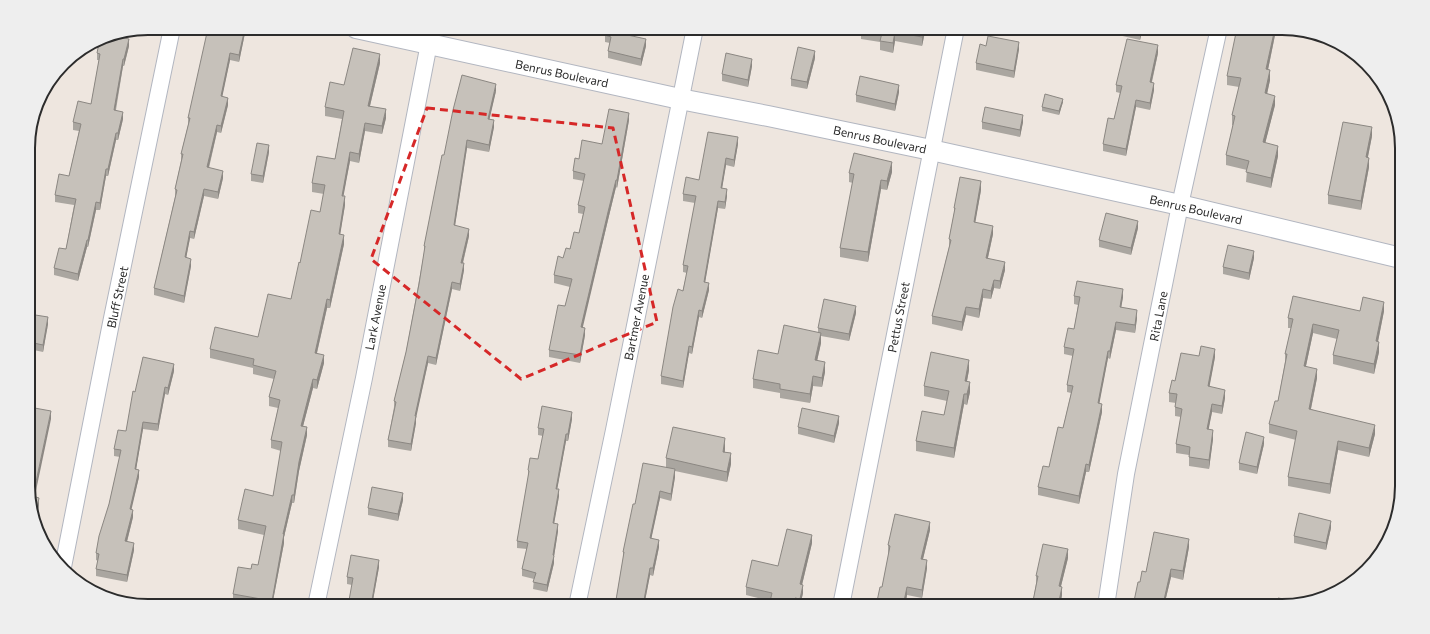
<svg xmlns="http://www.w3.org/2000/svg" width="1430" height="634" viewBox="0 0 1430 634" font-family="Commissioner,sans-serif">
<rect width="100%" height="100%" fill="#eee6df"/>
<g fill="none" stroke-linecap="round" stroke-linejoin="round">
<!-- minor casing -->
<g stroke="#b2b6c0" stroke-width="18">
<g id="minor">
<path d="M63 567 111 323 172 28"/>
<path d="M316 606 364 378 432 28"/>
<path d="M577 606 614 430 695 28"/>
<path d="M841 606 956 28"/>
<path d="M1106 606 1126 474 1180 205 1219 28"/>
</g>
</g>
<!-- tertiary casing -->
<g stroke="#b2b6c0" stroke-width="22">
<path id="tertiary" d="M356 28 680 99 768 116 931 150 1180 205 1401 258"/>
</g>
<!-- minor -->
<use href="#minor" stroke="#fff" stroke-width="16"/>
<!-- tertiary -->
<use href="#tertiary" stroke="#fff" stroke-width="20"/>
</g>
<!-- wall -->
<g fill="#aaa6a0">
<path d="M245 28V33L239 62 230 60 222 96 228 105 221 133 217 132 209 168 223 178 218 199 204 196 194 239 190 238 186 258 191 266 184 303 154 295V288L175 197V189L181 161V154L188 125V118Z"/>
<path d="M925 28V32L922 46 895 41 893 53 880 50V42L861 39V30Z"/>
<path d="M1105 28H1143L1140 40 1105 32Z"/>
<path d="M1275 28V35L1268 70 1270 80 1267 94 1275 105 1265 143 1278 156 1271 188 1246 182 1247 170 1226 165V155L1233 125H1232V115L1239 87 1227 85V76Z"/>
<path d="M625 34 646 46 641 66 608 58V51L610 43 605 42V35Z"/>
<path d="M129 46 124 66H123L116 110 123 119 118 140H116L108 176H106L100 210H96L88 247H87L78 281 54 275V268L66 249 74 205 55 202V195L69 176 79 131 73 130V122L91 104 99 60H97V53Z"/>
<path d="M986 46 1019 49 1014 78 976 70V63Z"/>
<path d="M1158 53 1152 82 1154 90 1150 110 1136 107 1126 156 1103 151V144L1114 119 1120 93 1116 92V85Z"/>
<path d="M815 58 807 89 791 86V79Z"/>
<path d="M380 63 370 106 386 118 382 134 365 131 359 163 350 161 343 196 345 205 340 234 344 244 330 308H327L317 353 324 363 317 389 313 388 303 426 307 435 299 471 294 503H292L284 537V543L272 606H251L233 603V594L251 569 258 565 264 535 238 529V520L273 496 281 451 271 448V440L278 408 269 406V397L274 379 253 374V368L210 358V349L258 337 291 299 300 263 320 212 324 194 312 192V183L335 159 342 119 325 116V107Z"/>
<path d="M752 66 748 87 722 81V74Z"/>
<path d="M496 91 489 119 494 127 489 152 467 148 455 226 469 236 463 263 464 270 460 291 452 289 436 365 428 363 416 416V423L411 451 388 447V440L394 407V401L406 352 424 253V246L444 155Z"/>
<path d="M899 92 895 111 856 102V95Z"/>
<path d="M1063 102 1059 115 1042 111V107Z"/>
<path d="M629 120 617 188 616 187 608 220 582 327 585 335 580 363 549 357V350L565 306 570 287 554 283V275L563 258 570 249 579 233 583 214 578 213V205L584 181 573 179V171L579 159 602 144Z"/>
<path d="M982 122H1023L1020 137 982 129Z"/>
<path d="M1372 136 1368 157 1369 167 1361 210 1328 204V195Z"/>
<path d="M738 144 734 167 726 165 722 188 727 196 725 209 718 208 705 282 709 290 702 318 699 317 692 354 689 353 683 388 661 384V376L687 273 683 272V265L695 203 683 201V194L699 180Z"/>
<path d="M269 152 263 183 251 181V174Z"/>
<path d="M892 172 887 190 881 189 868 262 840 257V248L853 183 849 182V173Z"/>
<path d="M981 190 975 222 993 234 988 258 1005 270 1000 289 994 288 991 299 983 298 979 318 966 315 962 331 932 324V316L949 247V239L954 213V208Z"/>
<path d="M1138 228 1131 255 1099 247V240Z"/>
<path d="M1254 258 1249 280 1223 274V267Z"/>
<path d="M1074 296 1123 297 1121 307 1137 318 1135 333 1116 330 1110 359 1108 358 1099 403 1102 412 1089 472H1086L1079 504 1038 495V487L1049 467 1063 428 1071 393 1067 392V385L1073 356 1064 354V347L1074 329 1078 305 1074 304Z"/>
<path d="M1360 311H1384L1378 342 1379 352 1374 374 1333 364V355L1337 339 1313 333 1306 366 1317 378 1311 409 1375 434 1369 457 1338 450 1330 494 1288 486V477L1296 440 1269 433V424L1278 401 1285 362V354L1291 328H1288V318Z"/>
<path d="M856 313 849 341 821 336V343L817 361 825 372 822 387 813 386 810 403 780 398V393L753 388V379L778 354 818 332V328Z"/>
<path d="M29 314 48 324 43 352 29 349Z"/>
<path d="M1199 356 1215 357 1209 387 1225 398 1222 414 1212 412 1208 430 1213 439 1209 469 1189 466V455L1176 453V444L1181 417 1175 416V407L1176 403 1169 402V393L1175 381Z"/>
<path d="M969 370 967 381 970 392 967 405 964 404 954 458 916 451V441L944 415 947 401 924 396V386Z"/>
<path d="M174 371 168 395 165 394 158 431 143 429 136 469 139 477 131 509 133 517 127 542 134 550 127 582 96 576V569L98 561 96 560V553L109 504 120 457 114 456V449L126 431 135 392Z"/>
<path d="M572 419 568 441H566L557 489 559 496 554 523 558 531 554 556V563L547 592 533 589 534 579 522 576V569L527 549 517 548V541L528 478V470L538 459 543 436 538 435V428Z"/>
<path d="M839 423 834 443 798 434V427Z"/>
<path d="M1264 444 1257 474 1239 470V463Z"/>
<path d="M725 449V452L731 464 727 482 675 471V477L671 501 660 498 651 539 659 547 653 576 650 575 644 606H615L623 559V552L635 504 666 468V458Z"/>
<path d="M403 500 398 521 368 515V508Z"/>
<path d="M1331 528 1326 550 1294 543V536Z"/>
<path d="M930 530 923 559 927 568 922 598 907 595 905 606H876L882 587 889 554 888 553V545Z"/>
<path d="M812 543 802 585 803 593 800 606H769L770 601 746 595V587L778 566Z"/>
<path d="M1189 547 1183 580 1171 577 1164 606H1133L1140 582 1146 572Z"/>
<path d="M1068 558 1061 586 1062 595 1060 606H1032L1036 584V576Z"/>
<path d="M379 567 373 600 379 606 352 585 347 584V577Z"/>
</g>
<!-- shaded-wall -->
<g fill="#8b8782">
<path d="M245 28V33L239 62V55Z"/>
<path d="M625 28H626L623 41V34Z"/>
<path d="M924 28H925V32L922 46V37Z"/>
<path d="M1141 28H1143L1140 40V33Z"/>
<path d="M1275 28V35L1266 79V69Z"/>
<path d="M895 32V41L893 53V43Z"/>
<path d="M129 39V46L124 66V59Z"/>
<path d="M646 39V46L641 66V59Z"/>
<path d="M1019 42V49L1014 78V71Z"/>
<path d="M1158 45V53L1150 89V82Z"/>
<path d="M815 51V58L807 89V82Z"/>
<path d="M230 53V60L221 103V96Z"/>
<path d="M380 54V63L368 114V106Z"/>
<path d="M123 59V66L114 117V110Z"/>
<path d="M752 59V66L748 87V80Z"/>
<path d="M1270 70V80L1265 103V93Z"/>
<path d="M1154 83V90L1150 110V103Z"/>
<path d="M496 84V91L488 126V119Z"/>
<path d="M899 85V92L895 111V104Z"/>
<path d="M1275 96V105L1263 152V142Z"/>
<path d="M228 98V105L221 133V126Z"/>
<path d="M1063 99V102L1059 115V111Z"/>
<path d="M1136 100V107L1126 156V149Z"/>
<path d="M386 109V118L382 134V126Z"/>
<path d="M123 112V119L118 140V133Z"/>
<path d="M629 113V120L617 188V180Z"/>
<path d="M1023 115V122L1020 137V130Z"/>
<path d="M494 120V127L489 152V145Z"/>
<path d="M365 123V131L359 163V154Z"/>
<path d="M217 125V132L207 174V167Z"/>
<path d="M1372 127V136L1366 166V157Z"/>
<path d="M116 133V140L108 176V169Z"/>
<path d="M738 137V144L734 167V160Z"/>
<path d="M467 140V148L454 232V225Z"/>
<path d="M269 145V152L263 183V176Z"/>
<path d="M1278 146V156L1271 188V178Z"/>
<path d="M350 152V161L342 204V196Z"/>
<path d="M726 158V165L721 195V188Z"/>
<path d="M1369 158V167L1361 210V201Z"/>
<path d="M892 162V172L887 190V181Z"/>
<path d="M106 169V176L100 210V203Z"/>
<path d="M223 171V178L218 199V192Z"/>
<path d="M616 180V187L608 220 581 335V327L608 212Z"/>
<path d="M881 180V189L868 262V252Z"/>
<path d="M981 181V190L974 230V222Z"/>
<path d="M204 189V196L194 239V232Z"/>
<path d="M727 189V196L725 209V202Z"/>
<path d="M345 196V205L339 242V234Z"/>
<path d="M718 201V208L704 289V282Z"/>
<path d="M96 202V210L88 247V240Z"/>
<path d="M1138 221V228L1131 255V248Z"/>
<path d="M993 226V234L986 266V258Z"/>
<path d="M469 229V236L461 270V263Z"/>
<path d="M190 231V238L185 264V257Z"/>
<path d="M344 235V244L330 308V300Z"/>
<path d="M87 240V247L78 281V274Z"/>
<path d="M1254 251V258L1249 280V273Z"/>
<path d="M191 259V266L184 303V296Z"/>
<path d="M1005 262V270L1000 289V281Z"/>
<path d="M464 263V270L460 291V284Z"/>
<path d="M994 280V288L991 299V291Z"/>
<path d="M452 282V289L436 365V358Z"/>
<path d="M709 283V290L702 318V311Z"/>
<path d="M983 289V298L979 318V309Z"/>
<path d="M1123 289V297L1120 315V307Z"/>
<path d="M327 299V308L315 361V353Z"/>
<path d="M1384 302V311L1376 351V341Z"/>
<path d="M856 306V313L849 341V334Z"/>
<path d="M966 307V315L962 331V322Z"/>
<path d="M699 310V317L692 354V347Z"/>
<path d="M1137 310V318L1135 333V325Z"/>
<path d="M48 317V324L43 352V345Z"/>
<path d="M1116 322V330L1110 359V351Z"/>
<path d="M1313 324V333L1304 375V366Z"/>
<path d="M585 328V335L580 363V355Z"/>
<path d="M821 333V343L815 370V360Z"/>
<path d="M1379 342V352L1374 374V364Z"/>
<path d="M689 346V353L683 388V381Z"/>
<path d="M1215 349V357L1208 395V386Z"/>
<path d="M1108 351V358L1098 411V403Z"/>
<path d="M324 355V363L317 389V380Z"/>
<path d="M428 356V363L415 423V416Z"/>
<path d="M969 360V370L965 391V381Z"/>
<path d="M825 362V372L822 387V378Z"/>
<path d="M174 364V371L168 395V388Z"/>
<path d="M1317 369V378L1309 418V409Z"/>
<path d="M813 376V386L810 403V394Z"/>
<path d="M313 379V388L301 434V426Z"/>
<path d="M970 382V392L967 405V394Z"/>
<path d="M165 387V394L158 431V424Z"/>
<path d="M1225 390V398L1222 414V406Z"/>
<path d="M964 394V404L954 458V448Z"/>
<path d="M1102 404V412L1089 472V465Z"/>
<path d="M1212 404V412L1207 438V429Z"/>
<path d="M51 411V419L33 505V496Z"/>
<path d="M572 412V419L568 441V434Z"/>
<path d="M416 416V423L411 451V444Z"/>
<path d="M839 416V423L834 443V436Z"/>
<path d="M143 422V429L135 476V469Z"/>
<path d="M1375 425V434L1369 457V448Z"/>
<path d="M307 427V435L299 471 294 503V495L299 462Z"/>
<path d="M1213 430V439L1209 469V460Z"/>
<path d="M566 434V441L556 496V489Z"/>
<path d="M1264 437V444L1257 474V467Z"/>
<path d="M725 438V449L723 462V452Z"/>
<path d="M1338 441V450L1330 494V484Z"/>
<path d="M731 453V464L727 482V472Z"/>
<path d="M1086 464V472L1079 504V496Z"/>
<path d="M675 469V477L671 501V494Z"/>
<path d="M139 470V477L130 516V509Z"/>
<path d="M559 489V496L553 530V523Z"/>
<path d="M660 491V498L650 545V538Z"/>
<path d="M403 493V500L398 521V514Z"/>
<path d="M292 495V503L284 537V543L272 606V601L283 534Z"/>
<path d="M39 498V506L37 520 35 518Z"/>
<path d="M133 510V517L125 549V541Z"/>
<path d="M1331 521V528L1326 550V543Z"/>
<path d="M930 522V530L921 567V559Z"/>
<path d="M558 524V531L554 557V556V563L547 592V585Z"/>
<path d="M812 535V543L800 593V584Z"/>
<path d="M1189 539V547L1183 580V571Z"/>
<path d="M659 540V547L653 576V568Z"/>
<path d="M134 543V550L127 582V575Z"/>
<path d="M1068 549V558L1059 594V586Z"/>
<path d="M379 560V567L372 606V600Z"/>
<path d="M927 560V568L922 598V590Z"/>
<path d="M650 568V575L644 606V600Z"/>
<path d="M1171 569V577L1164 606V600Z"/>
<path d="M803 585V593L800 606V599Z"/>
<path d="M907 587V595L905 606H903Z"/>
<path d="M1062 587V595L1060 606H1058Z"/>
</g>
<!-- building -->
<g fill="#c6c1ba" stroke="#8b8782">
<path d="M208 28H245L239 55 230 53 221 96 228 98 221 126 217 125 207 167 223 171 218 192 204 189 194 232 190 231 185 257 191 259 184 296 154 288 177 190 175 189 183 154H181L190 118H188Z"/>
<path d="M607 28H625L623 34 646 39 641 59 608 51 611 37 605 35Z"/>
<path d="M862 28H924L922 37 895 32 893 43 880 41 882 33 861 30Z"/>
<path d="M1117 28H1141L1140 33Z"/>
<path d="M1237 28H1275L1266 69 1270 70 1265 93 1275 96 1263 142 1278 146 1271 178 1246 172 1249 161 1226 155 1235 116 1232 115 1241 78 1227 76Z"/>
<path d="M112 35 129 39 124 59H123L114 110 123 112 118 133H116L108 169H106L100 203 96 202 88 240H87L78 274 54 268 59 248 66 249 76 199 55 195 59 174 69 176 81 124 73 122 78 101 91 104 100 54 97 53 100 38 102 37Z"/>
<path d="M988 36 1019 42 1014 71 976 63 980 44 986 46Z"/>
<path d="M1127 39 1158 45 1150 82 1154 83 1150 103 1136 100 1126 149 1103 144 1108 118 1114 119 1122 86 1116 85Z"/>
<path d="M798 47 815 51 807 82 791 79Z"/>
<path d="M353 48 380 54 368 106 386 109 382 126 365 123 359 154 350 152 342 196H345L339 234 344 235 330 300 327 299 315 353 324 355 317 380 313 379 301 426 307 427 299 462 294 495H292L283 534H284L272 601 233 594 238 567 251 569 252 564 258 565 266 526 238 520 245 489 273 496 282 442 271 440 280 400 269 397 276 371 253 365 254 359 210 349 215 327 258 337 268 294 291 299 299 262 300 263 311 210 320 212 325 185 312 183 317 156 335 159 344 111 325 107 330 82 344 85Z"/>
<path d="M726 53 752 59 748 80 722 74Z"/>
<path d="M462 75 496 84 488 119 494 120 489 145 467 140 454 225 469 229 461 263H464L460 284 452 282 436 358 428 356 415 416H416L411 444 388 440 396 402 394 401 406 352 419 284 425 246H424L442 155H444L453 110Z"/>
<path d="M860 76 899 85 895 104 856 95Z"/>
<path d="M1045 94 1063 99 1059 111 1042 107Z"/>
<path d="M985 107 1023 115 1020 130 982 122Z"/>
<path d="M609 109 629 113 617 180H616L608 212 581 327 585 328 580 355 549 350 558 305 565 306 572 279 554 275 558 256 563 258 566 248 570 249 574 232 579 233 585 207 578 205 585 174 573 171 575 158 579 159 582 140 602 144Z"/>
<path d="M1343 122 1372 127 1366 157 1369 158 1361 201 1328 195Z"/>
<path d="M708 132 738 137 734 160 726 158 721 188 727 189 725 202 718 201 704 282 709 283 702 311 699 310 692 347 689 346 683 381 661 376 673 307 678 289 683 291 688 266 683 265 696 196 683 194 686 177 699 180Z"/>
<path d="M257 143 269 145 263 176 251 174Z"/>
<path d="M854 153 892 162 887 181 881 180 868 252 840 248 854 174 849 173Z"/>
<path d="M960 177 981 181 974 222 993 226 986 258 1005 262 1000 281 994 280 991 291 983 289 979 309 966 307 962 322 932 316 951 240 949 239 955 208H954Z"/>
<path d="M1106 213 1138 221 1131 248 1099 240Z"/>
<path d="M1228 245 1254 251 1249 273 1223 267Z"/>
<path d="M1077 281 1123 289 1120 307 1137 310 1135 325 1116 322 1110 351H1108L1098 403 1102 404 1089 465 1086 464 1079 496 1038 487 1043 466 1049 467 1058 427 1063 428 1073 386 1067 385 1074 349 1064 347 1068 328 1074 329 1080 297 1074 296Z"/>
<path d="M1293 296 1360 311 1363 297 1384 302 1376 341 1379 342 1374 364 1333 355 1339 330 1313 324 1304 366 1317 369 1309 409 1375 425 1369 448 1338 441 1330 484 1288 477 1297 431 1269 424 1275 401H1278L1287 354H1285L1293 319 1288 318Z"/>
<path d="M824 299 856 306 849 334 818 328Z"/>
<path d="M29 314 48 317 43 345 29 342Z"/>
<path d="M784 325 821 333 815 360 825 362 822 378 813 376 810 394 780 389V384L753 379 758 350 778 354Z"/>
<path d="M1201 346 1215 349 1208 386 1225 390 1222 406 1212 404 1207 429 1213 430 1209 460 1189 457 1190 447 1176 444 1182 409 1175 407 1177 394 1169 393 1172 380 1175 381 1181 353 1199 356Z"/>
<path d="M931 352 969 360 965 381 970 382 967 394H964L954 448 916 441 922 411 944 415 949 391 924 386Z"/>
<path d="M143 357 174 364 168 388 165 387 158 424 143 422 135 469 139 470 130 509 133 510 125 541 134 543 127 575 96 569 99 554 96 553 99 536 109 504 121 450 114 449 118 430 126 431 133 391 135 392Z"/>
<path d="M542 406 572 412 568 434H566L556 489H559L553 523 558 524 553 555 554 556 547 585 533 582 536 573 522 569 528 543 517 541 529 471 528 470 530 458 538 459 544 429 538 428Z"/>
<path d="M29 407 51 411 33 496 39 498 35 518 29 502Z"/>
<path d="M802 408 839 416 834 436 798 427Z"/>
<path d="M673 427 725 438 723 452 731 453 727 472 666 458Z"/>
<path d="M1246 432 1264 437 1257 467 1239 463Z"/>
<path d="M643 463 675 469 671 494 660 491 650 538 659 540 653 568H650L644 600 641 599 640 606H615L624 552H623L633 504H635Z"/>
<path d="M372 487 403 493 398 514 368 508Z"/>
<path d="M1299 513 1331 521 1326 543 1294 536Z"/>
<path d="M895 514 930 522 921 559 927 560 922 590 907 587 903 606H876L880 587H882L890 546 888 545Z"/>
<path d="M787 529 812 535 800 584 803 585 800 599 795 598 794 606H769L772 593 746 587 752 560 778 566Z"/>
<path d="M1154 532 1189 539 1183 571 1171 569 1164 600 1159 599 1158 606H1133L1138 582H1140L1142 571 1146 572Z"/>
<path d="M1043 544 1068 549 1059 586 1062 587 1058 606H1032L1038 576H1036Z"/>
<path d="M351 555 379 560 372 600 379 601 378 606H348L353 578 347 577Z"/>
<path d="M1278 598 1301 602 1290 606H1277Z"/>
</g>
<!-- marked area -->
<path fill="none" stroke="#d62828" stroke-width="3" stroke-dasharray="8 5" stroke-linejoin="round" d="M427 108 613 128 657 322 521 379 371 259Z"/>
<g text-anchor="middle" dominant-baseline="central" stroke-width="3.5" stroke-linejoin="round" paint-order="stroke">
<!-- street labels -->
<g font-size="12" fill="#2c2c2c" stroke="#fff">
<text transform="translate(562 73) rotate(12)">Benrus Boulevard</text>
<text transform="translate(880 139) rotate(12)">Benrus Boulevard</text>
<text transform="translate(1196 209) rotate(13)">Benrus Boulevard</text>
<text transform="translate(117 297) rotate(-78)">Bluff Street</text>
<text transform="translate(1158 316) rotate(-79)">Rita Lane</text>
<text transform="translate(375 317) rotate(-79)">Lark Avenue</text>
<text transform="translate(636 317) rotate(-79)">Bartmer Avenue</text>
<text transform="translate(898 317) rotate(-79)">Pettus Street</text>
</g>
</g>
<!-- crop -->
<path d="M0 0H1430V634H0ZM148 35H1282A113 113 0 0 1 1395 148V486A113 113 0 0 1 1282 599H148A113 113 0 0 1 35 486V148A113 113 0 0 1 148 35Z" fill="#eee" fill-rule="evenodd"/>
<path fill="none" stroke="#2c2c2c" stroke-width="2" d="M148 35H1282A113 113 0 0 1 1395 148V486A113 113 0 0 1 1282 599H148A113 113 0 0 1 35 486V148A113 113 0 0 1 148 35Z"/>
</svg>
